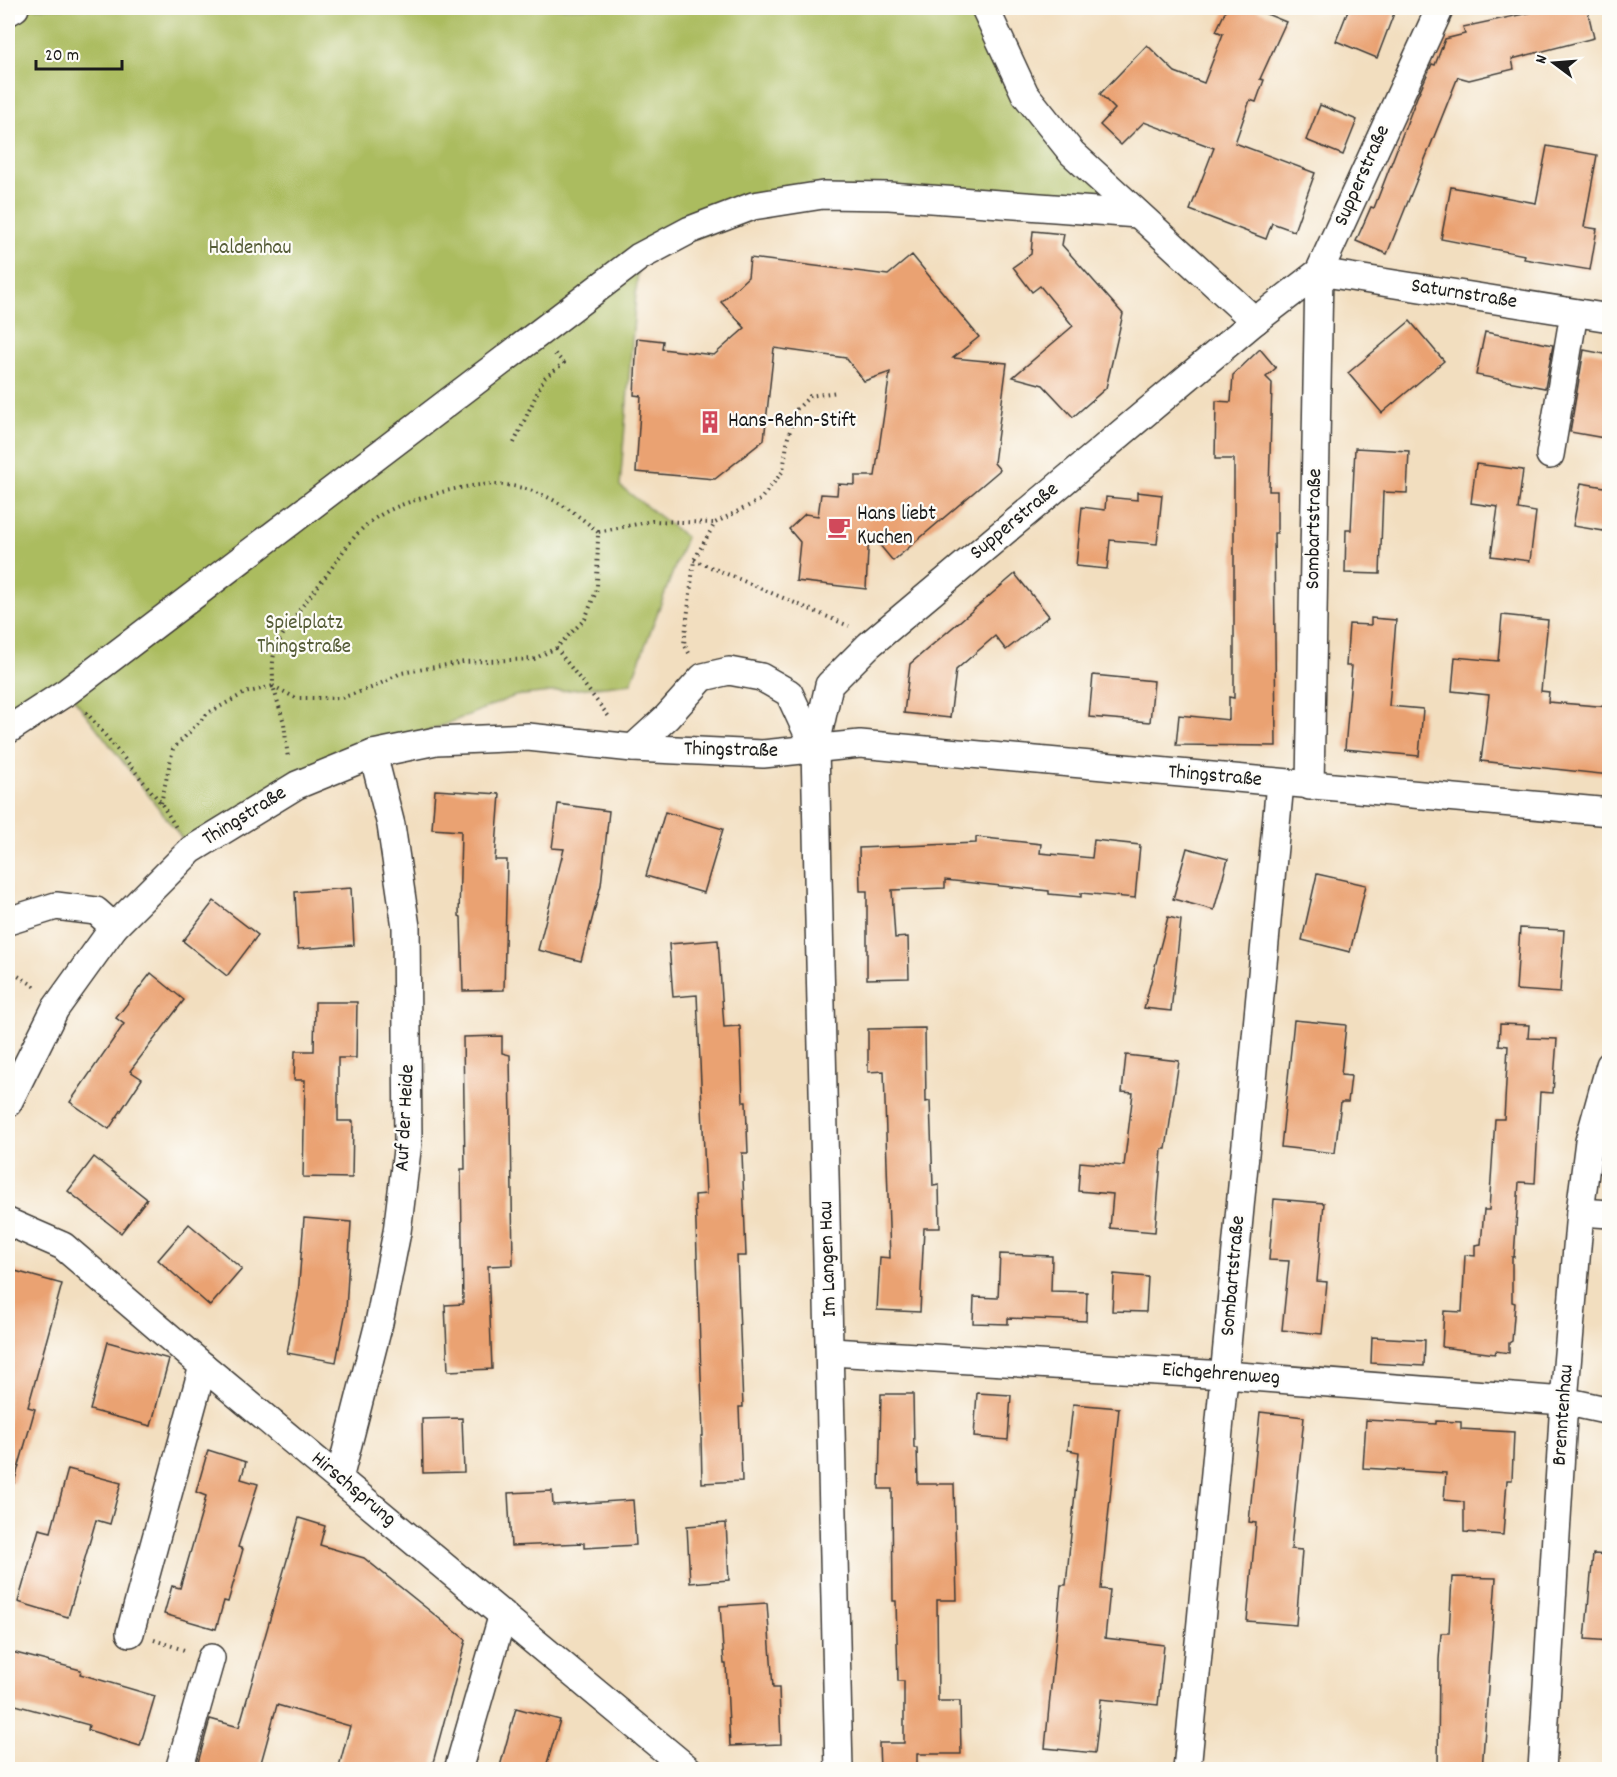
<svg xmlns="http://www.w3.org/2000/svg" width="1617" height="1777" viewBox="0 0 1617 1777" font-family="Dekko,sans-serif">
<rect width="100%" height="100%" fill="#fdfcf7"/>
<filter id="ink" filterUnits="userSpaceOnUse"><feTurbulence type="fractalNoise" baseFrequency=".0167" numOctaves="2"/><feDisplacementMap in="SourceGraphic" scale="12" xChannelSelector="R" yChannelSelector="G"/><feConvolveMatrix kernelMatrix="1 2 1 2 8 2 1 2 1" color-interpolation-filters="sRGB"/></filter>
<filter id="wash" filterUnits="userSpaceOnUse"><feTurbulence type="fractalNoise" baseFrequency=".008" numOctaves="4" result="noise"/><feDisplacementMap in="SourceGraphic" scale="24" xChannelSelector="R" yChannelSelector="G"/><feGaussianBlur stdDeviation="1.35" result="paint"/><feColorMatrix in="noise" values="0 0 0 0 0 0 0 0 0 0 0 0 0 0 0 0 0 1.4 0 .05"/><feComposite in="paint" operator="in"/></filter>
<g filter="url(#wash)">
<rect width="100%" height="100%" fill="#f2debf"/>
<!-- green -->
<path fill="#abbc5f" stroke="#646c3e" stroke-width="1.5" d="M8 8H985L1025 94 1138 214 823 195 639 257 620 486 686 537 631 683 515 696 297 785 191 850 68 691 8 730Z"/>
<g id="blocks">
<!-- building -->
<g fill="#eaa272">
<path d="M1227 8H1252L1286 22 1260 79 1264 80 1256 102 1250 100 1235 143 1315 173 1294 231 1272 223 1266 239 1190 210 1214 148 1144 122 1121 145 1100 125 1115 109 1100 94 1147 45 1175 72 1204 83 1223 34 1216 31Z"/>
<path d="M1349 8H1396L1377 58 1336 41Z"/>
<path d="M1552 8H1587L1594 38 1512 59 1514 69 1469 80 1458 77 1387 254 1356 241 1371 207 1374 208 1417 97 1432 64 1435 65 1445 39 1465 34 1463 27Z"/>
<path d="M1320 105 1357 120 1343 155 1306 140Z"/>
<path d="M1547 146 1597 155 1584 227 1597 229 1590 270 1524 259 1525 255 1441 239 1451 187 1536 203Z"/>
<path d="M1033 231 1064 234 1062 245 1123 314 1106 388 1073 417 1043 385 1013 377 1073 326 1040 286 1032 292 1013 267 1031 254Z"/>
<path d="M912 255 979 337 953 358 1007 363 994 463 1000 470 893 561 869 532 866 589 796 581 800 542 789 529 805 514 818 516 821 494 837 495 838 484 855 485V476H875L890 372 864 381 846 358 774 348 764 440 715 479 636 472 641 396 634 395 637 338 663 341 662 349 714 355 745 328 721 302 748 277 750 258 888 275Z"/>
<path d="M1410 321 1444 361 1382 413 1348 373Z"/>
<path d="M1485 332 1553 345 1545 388 1476 375Z"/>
<path d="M1260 349 1276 368 1266 377 1272 383 1269 491H1277V533H1274L1276 746 1176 745 1179 715 1229 720V697L1234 698V459H1215L1216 401 1231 402 1233 375Z"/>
<path d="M1584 350 1610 355V439L1570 432Z"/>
<path d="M1355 448 1409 451 1407 493 1383 492 1380 574 1345 573 1346 530H1351Z"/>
<path d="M1476 464 1523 470 1518 509 1536 512 1530 561 1491 556 1498 507 1471 503Z"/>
<path d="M1581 483 1610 488V532L1573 526Z"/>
<path d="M1137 492 1162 495 1157 544 1110 540 1107 569 1076 566 1082 507 1105 510 1106 497 1137 500Z"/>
<path d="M1015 574 1049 616 1006 650 995 636 956 670 950 718 904 713 910 664Z"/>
<path d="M1502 615 1548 620 1541 691 1549 692 1548 702 1610 707V775L1481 761 1489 695 1452 691 1455 657 1498 661Z"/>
<path d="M1371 618 1396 620 1389 706 1423 709 1419 756 1345 749 1352 666H1346L1349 624 1371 625Z"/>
<path d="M1093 675 1154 681 1150 722 1089 717Z"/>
<path d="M435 790 500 794 495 860H507L504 990 463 991 461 917 459 916 461 831 432 829Z"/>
<path d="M558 804 609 811 601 885 581 961 538 950 564 849 552 848Z"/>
<path d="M665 812 723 829 704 893 646 876Z"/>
<path d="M976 837 1041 844 1040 853 1092 858 1094 840 1140 845 1135 898 1081 893V897L1049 894V891L945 880V888L892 890 895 938 908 937 909 978 867 979V891H860L859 848 976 843Z"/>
<path d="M1187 848 1228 859 1214 910 1173 899Z"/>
<path d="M1317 874 1366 885 1350 952 1302 940Z"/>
<path d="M351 888 354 945 298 949 295 892Z"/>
<path d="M214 901 258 935 227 976 183 941Z"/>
<path d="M1168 917 1181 920 1171 1011 1144 1008Z"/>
<path d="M1520 928 1564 930 1560 993 1516 990Z"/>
<path d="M718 940 724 1027 740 1026 743 1102H746L748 1153H742L746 1256H737L743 1407H739L742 1481 702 1483 701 1436H703L695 1195 706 1194 697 995 673 997 669 944Z"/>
<path d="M151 973 184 1000 130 1071 142 1079 109 1129 70 1102 124 1024 116 1018Z"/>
<path d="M315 1002H357L356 1058H338V1121H353L352 1178 303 1177 305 1080H294L295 1051H314Z"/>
<path d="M1294 1020 1346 1025 1341 1075 1351 1076 1348 1102H1341L1335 1153 1281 1147Z"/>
<path d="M1500 1024 1529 1025 1528 1038 1557 1039 1553 1093 1540 1092 1535 1183 1519 1182 1514 1257H1512V1302L1515 1303 1512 1341 1509 1343V1353L1496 1351 1495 1354 1442 1347 1444 1311 1462 1312 1465 1255 1475 1256V1245L1481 1244 1484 1210H1489L1495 1119H1504L1508 1046 1499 1045Z"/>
<path d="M925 1028 926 1102 930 1101 933 1186 939 1185 940 1228H924L920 1312 877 1310 880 1257 890 1258 884 1071 868 1072V1029Z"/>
<path d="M502 1036V1053L510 1055 513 1265 488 1266 492 1369 448 1371 445 1305 463 1304 461 1169H465L463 1037Z"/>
<path d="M1126 1055 1179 1061 1166 1149H1162L1155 1232 1110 1228 1113 1194 1078 1191 1080 1162 1124 1166 1133 1093 1122 1092Z"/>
<path d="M94 1157 147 1199 121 1233 68 1191Z"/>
<path d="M1274 1199 1324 1203 1317 1281 1327 1282 1322 1334 1282 1330 1289 1261 1269 1260Z"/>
<path d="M304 1218 351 1222 346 1311 336 1362 287 1353 298 1296Z"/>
<path d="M189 1224 242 1269 210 1306 158 1260Z"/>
<path d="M1000 1254 1052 1256 1051 1291 1087 1292 1086 1321 1008 1318V1324L973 1323 974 1297 998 1298Z"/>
<path d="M8 1269 62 1284 28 1407 35 1409 14 1483 8 1482Z"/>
<path d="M1114 1274 1148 1277 1146 1312 1112 1311Z"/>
<path d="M1372 1337 1425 1340 1424 1366 1371 1363Z"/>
<path d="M108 1342 169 1359 151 1426 90 1410Z"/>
<path d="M977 1393 1011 1395 1008 1440 974 1437Z"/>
<path d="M881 1394H913L914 1448H917L918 1484H954L957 1600H937L938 1701H960L961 1754H917V1770H880L879 1743H904V1681H898L896 1601H893L892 1489H879Z"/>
<path d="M1073 1404 1119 1408 1101 1589 1110 1590 1105 1638 1164 1645 1158 1705 1101 1699 1095 1753 1045 1748 1061 1585H1066L1079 1452 1068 1450Z"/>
<path d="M1260 1412 1304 1417 1291 1549 1302 1550 1296 1625 1247 1621 1256 1523 1249 1522Z"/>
<path d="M462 1418 464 1472 423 1473 422 1419Z"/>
<path d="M1366 1420 1436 1424V1421L1461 1422V1429L1514 1432 1512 1480H1507L1503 1535 1464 1532V1502L1444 1500 1446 1473 1363 1468Z"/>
<path d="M208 1450 246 1462 241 1479 258 1484 238 1547 243 1549 228 1602 224 1601 216 1629 164 1614 172 1586 180 1588 202 1512 206 1496 196 1492Z"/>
<path d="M68 1469 121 1483 110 1524 96 1520 68 1617 18 1602 39 1529 51 1532Z"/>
<path d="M552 1491 553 1505 633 1500 636 1545 584 1548V1543L511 1546 508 1493Z"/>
<path d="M299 1518 325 1526 320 1545 364 1558 466 1640 431 1770 401 1765 399 1770H338L350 1726 277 1705 259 1770H196L210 1719 239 1727Z"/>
<path d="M726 1523 729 1580 690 1583 687 1526Z"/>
<path d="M1593 1554 1610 1555V1641L1585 1639Z"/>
<path d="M1452 1577 1496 1578 1482 1770H1438L1439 1660 1441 1633H1449Z"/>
<path d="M767 1603 773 1688H779L781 1744 730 1746 726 1664H724L720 1606Z"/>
<path d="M8 1651 81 1670 80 1674 155 1696 140 1746 88 1730 89 1725 8 1703Z"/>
<path d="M516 1708 560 1720 545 1770H499Z"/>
</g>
</g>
</g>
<g filter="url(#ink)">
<use href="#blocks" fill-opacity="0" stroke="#3c3934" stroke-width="1.5"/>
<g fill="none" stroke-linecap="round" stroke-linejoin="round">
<!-- minor casing -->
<g stroke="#3c3934" stroke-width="30">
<g id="minor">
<path d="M985 8 1025 94 1072 153 1255 321"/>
<path d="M8 12 15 8"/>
<path d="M1550 455 1574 313"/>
<path d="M8 730 68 691 639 257 690 230 753 206 823 195 889 196 1138 214"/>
<path d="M633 748 667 717 703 677 729 671 761 677 789 693 815 749"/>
<path d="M1310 786 1319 272 1610 318"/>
<path d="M8 921 56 906 96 911 114 927"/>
<path d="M8 1103 55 1009 114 927 191 850 297 785 373 754 436 741 528 737 633 748 763 754 860 744 1610 812"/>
<path d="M1580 1212 1610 1214"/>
<path d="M8 1222 63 1246 203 1366 689 1770"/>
<path d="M831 1352 1225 1375 1564 1401 1610 1411"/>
<path d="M339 1479 379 1323 397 1232 408 1142 406 927 391 825 373 754"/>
<path d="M130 1633 203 1366"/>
<path d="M179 1770 211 1658"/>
<path d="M458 1770 503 1614"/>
<path d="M839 1770 815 749 829 685 869 645 1255 321 1319 272 1440 8"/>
<path d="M1187 1770 1280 783"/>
<path d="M1542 1770 1564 1401 1580 1212 1589 1141 1610 1065"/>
</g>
</g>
<!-- path -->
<g stroke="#3c3934" stroke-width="4" stroke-dasharray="1.5 4.5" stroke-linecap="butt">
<path d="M514 443 544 378 564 363 554 353"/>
<path d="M598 532C539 481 498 474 425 497 402 504 382 511 364 527 347 543 336 563 322 581 307 600 281 631 274 654 272 663 273 676 273 686L296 698H341L374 687 401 673 464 662 534 659 556 648 585 619 597 589 598 532 652 521 715 523"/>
<path d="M694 560 849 626"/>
<path d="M556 648 610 718"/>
<path d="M689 653 684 644 694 560 715 523 760 500 783 471 788 437 797 409 810 396 837 392"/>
<path d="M86 712 161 803 177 829"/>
<path d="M161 803 173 749 208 713 245 693 273 686 284 723 288 759"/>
<path d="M8 970 38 988"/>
<path d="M154 1640 184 1650"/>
</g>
<!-- minor -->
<use href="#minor" stroke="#fff" stroke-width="27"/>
</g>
</g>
<!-- icons -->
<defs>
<g id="building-bare" transform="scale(1.8)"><path d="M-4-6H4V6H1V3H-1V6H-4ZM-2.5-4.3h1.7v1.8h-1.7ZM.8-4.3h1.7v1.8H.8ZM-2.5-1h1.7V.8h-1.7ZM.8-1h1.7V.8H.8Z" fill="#d1495b" stroke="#fdfcf7" stroke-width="2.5" paint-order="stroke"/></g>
<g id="cafe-bare" transform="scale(1.8)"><path d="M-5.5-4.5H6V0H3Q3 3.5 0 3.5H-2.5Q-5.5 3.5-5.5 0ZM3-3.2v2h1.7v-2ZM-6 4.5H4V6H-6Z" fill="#d1495b" stroke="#fdfcf7" stroke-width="2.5" paint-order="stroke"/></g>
</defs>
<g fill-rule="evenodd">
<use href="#building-bare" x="710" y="422"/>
<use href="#cafe-bare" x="839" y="527"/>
</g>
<g text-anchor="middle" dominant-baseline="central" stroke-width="4.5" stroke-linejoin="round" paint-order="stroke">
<!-- street labels -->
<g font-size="21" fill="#1c1c1c" stroke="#fdfcf7">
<text transform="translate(1363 176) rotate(-66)">Supperstraße</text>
<text transform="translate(1464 295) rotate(9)">Saturnstraße</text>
<text transform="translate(1015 522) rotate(-40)">Supperstraße</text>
<text transform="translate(1315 529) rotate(-89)">Sombartstraße</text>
<text transform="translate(731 751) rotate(1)">Thingstraße</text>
<text transform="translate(1215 777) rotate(5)">Thingstraße</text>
<text transform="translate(245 817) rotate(-32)">Thingstraße</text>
<text transform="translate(406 1118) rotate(-87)">Auf der Heide</text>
<text transform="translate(829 1259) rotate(-92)">Im Langen Hau</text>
<text transform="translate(1234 1276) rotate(-85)">Sombartstraße</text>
<text transform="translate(1221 1375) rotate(4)">Eichgehrenweg</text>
<text transform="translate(1564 1415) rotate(-86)">Brenntenhau</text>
<text transform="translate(353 1490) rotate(40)">Hirschsprung</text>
</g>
<!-- park labels -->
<g font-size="21" fill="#555c37" stroke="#fdfcf7">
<text x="250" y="249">Haldenhau</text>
<text x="304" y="624">Spielplatz<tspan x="304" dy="24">Thingstraße</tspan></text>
</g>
<!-- poi labels -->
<g font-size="21" fill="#1c1c1c" stroke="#fdfcf7" text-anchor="start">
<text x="728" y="422">Hans-Rehn-Stift</text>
<text x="857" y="515">Hans liebt<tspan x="857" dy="24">Kuchen</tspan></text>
</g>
</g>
<!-- margin -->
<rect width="1617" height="1777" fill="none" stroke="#fdfcf7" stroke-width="30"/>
<!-- north arrow -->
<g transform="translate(1554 63) rotate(286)" stroke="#fdfcf7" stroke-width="4.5" paint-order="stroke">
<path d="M0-4.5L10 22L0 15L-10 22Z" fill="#1c1c1c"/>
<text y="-9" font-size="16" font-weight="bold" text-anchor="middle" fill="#1c1c1c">N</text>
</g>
<!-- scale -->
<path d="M36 60v9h86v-9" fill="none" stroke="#1c1c1c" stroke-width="3"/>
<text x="45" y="60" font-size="18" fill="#1c1c1c" stroke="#fdfcf7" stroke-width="4.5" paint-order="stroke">20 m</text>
</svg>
